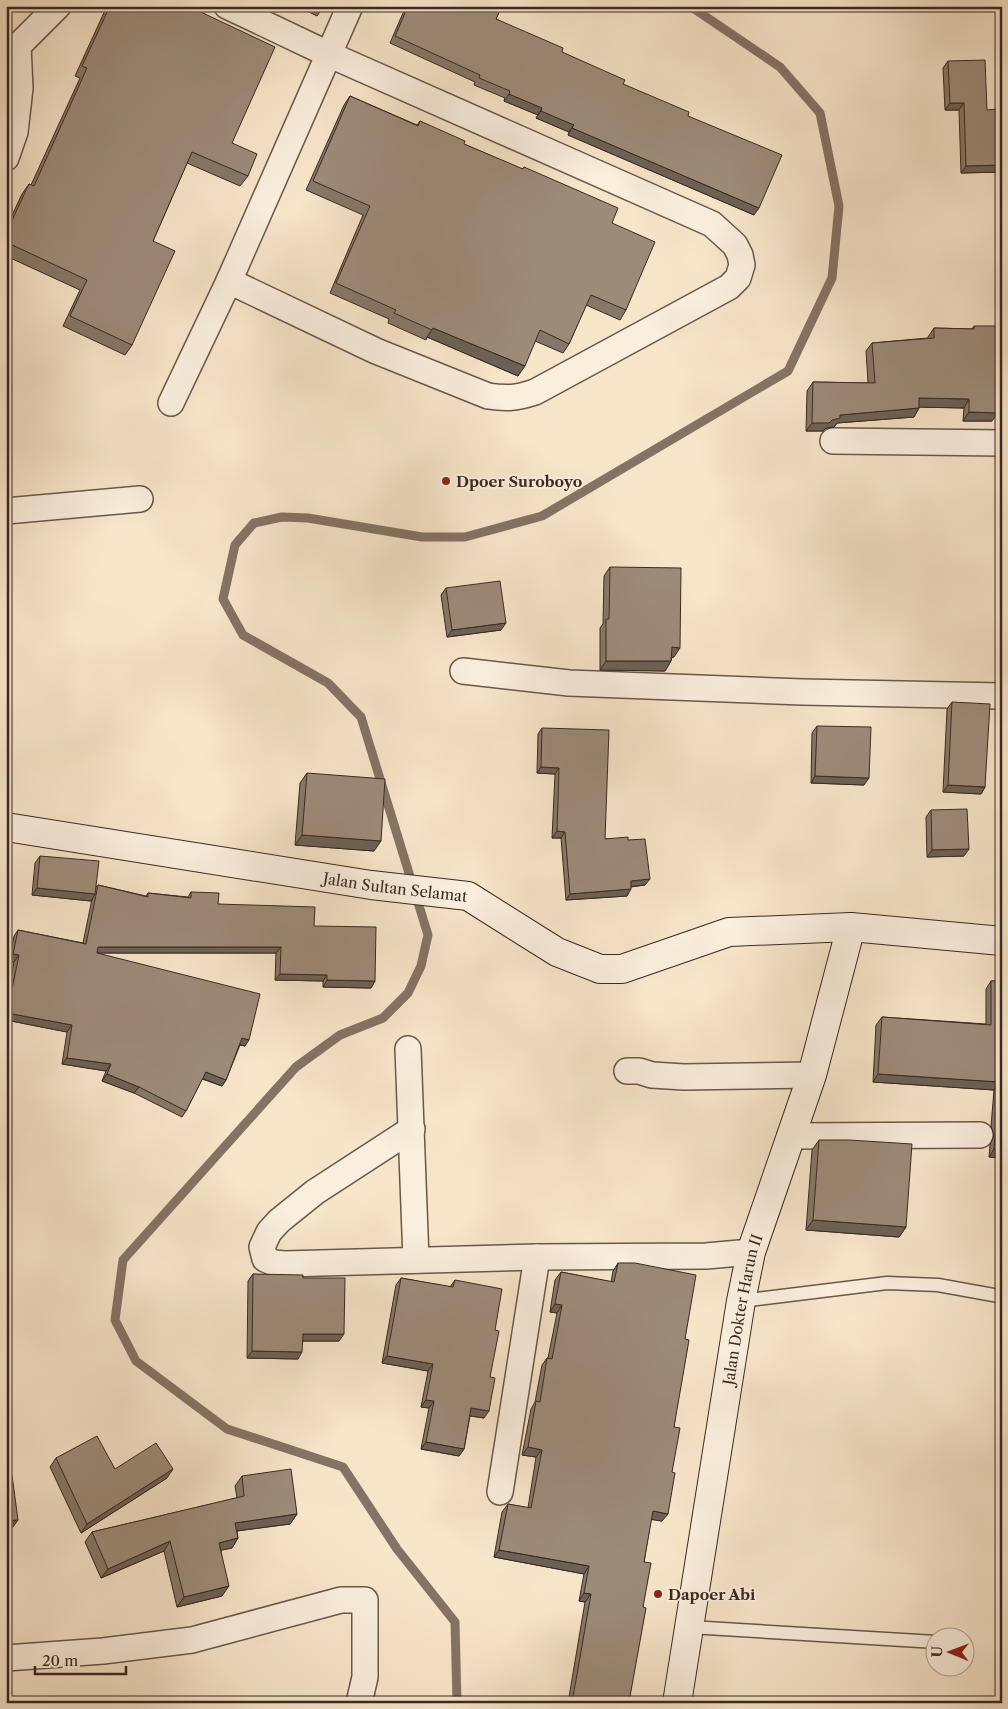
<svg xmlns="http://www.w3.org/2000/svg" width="1008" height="1709" viewBox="0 0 1008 1709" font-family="'Libre Caslon Text',serif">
<rect width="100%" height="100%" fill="#f7e5ca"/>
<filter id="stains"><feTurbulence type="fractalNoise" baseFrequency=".004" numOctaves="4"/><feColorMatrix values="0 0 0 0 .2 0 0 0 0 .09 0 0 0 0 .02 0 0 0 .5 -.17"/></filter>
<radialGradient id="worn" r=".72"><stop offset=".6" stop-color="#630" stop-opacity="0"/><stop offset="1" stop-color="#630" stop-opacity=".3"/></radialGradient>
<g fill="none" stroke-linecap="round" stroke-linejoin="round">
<!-- stream -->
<path stroke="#847364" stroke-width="9" d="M457 1703 455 1622 397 1549 343 1467 227 1429 136 1361 115 1320 123 1260 296 1067 340 1035 383 1018 408 993 421 966 428 935 361 717 328 683 243 635 223 599 235 545 254 523 282 517 308 518 422 537H465L542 516 788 371 832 278 839 206 820 113 780 67 690 6"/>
<!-- lane casing -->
<g stroke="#68584b" stroke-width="15">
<g id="lane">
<path d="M741 1301 887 1283 938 1285 999 1296"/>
<path d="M690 1627 936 1642"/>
</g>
</g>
<!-- street casing -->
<g stroke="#68584b" stroke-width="28">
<g id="street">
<path d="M227 6 328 54 712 224 735 245 740 255 742 265 738 278 729 287 535 392C517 398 507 399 488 396L376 351 229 281"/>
<path d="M6 49 18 46 58 6"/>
<path d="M6 158 15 132 20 88 18 46"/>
<path d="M171 403 229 281 350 6"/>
<path d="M833 441 1002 443"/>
<path d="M6 511 140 499"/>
<path d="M463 671 569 683 802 692 1002 696"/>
<path d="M408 1049 416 1260"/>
<path d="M627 1071H639L652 1075 684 1077 812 1075"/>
<path d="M412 1129 315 1192 279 1221 269 1232 262 1247 265 1259 274 1263 285 1264 537 1257 706 1256 751 1252"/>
<path d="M790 1136 980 1135"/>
<path d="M500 1492 537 1257"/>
<path d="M6 1658 103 1651 192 1640 341 1600H365V1677L359 1703"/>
</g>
</g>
<!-- secondary casing -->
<g stroke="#392921" stroke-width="30">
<g id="secondary">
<path id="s1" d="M6 827 371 885 468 896 557 952 600 969H622L729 932 851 927 1002 941"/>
<path id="s2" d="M677 1703 741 1301 751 1252 812 1075 851 927"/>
</g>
</g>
<!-- lane -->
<use href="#lane" stroke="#faeedd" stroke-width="12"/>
<!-- street -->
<use href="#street" stroke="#faeedd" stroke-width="25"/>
<!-- secondary -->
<use href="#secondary" stroke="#faeedd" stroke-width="28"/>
</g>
<!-- wall -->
<g fill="#867868" stroke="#392921">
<path d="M107 6H188L232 143 248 176 240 186 187 163 153 241 132 345 125 355 63 326 80 290 6 256V228L22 194 29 184 31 185 80 78 75 76Z"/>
<path d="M297 6H324L317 16Z"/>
<path d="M406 6H502L496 19 562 52 623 84 688 116 754 215 568 135 569 132 536 118 538 115 504 101 505 98 474 85 475 82 390 43Z"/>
<path d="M948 61 987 110 997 123H1002V172L961 173 959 110H945L943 68Z"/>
<path d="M350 96 417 125 420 121 464 144 522 169 524 167 612 223 626 310 620 320 586 305 569 344 563 353 535 341 518 376 427 337 426 340 388 323 389 319 330 293 363 215 306 190 344 105Z"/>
<path d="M974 326 992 421H963L964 408 919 407V408L914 417 837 423 834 427 826 428 823 431H806L807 391 813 382 868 383 866 351 872 343 928 338V337L934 328 972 329Z"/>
<path d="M610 567 674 657H672L671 661 665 671 600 670V628L603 624 604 576Z"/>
<path d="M446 588 501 630 447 637 441 595Z"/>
<path d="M952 702 985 787 981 794 943 792 947 709Z"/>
<path d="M817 726 864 785 811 783 812 733Z"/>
<path d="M542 728 605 839 628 840 645 885 631 887 627 896 566 900 561 838H552L555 774 537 773 538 734Z"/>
<path d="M307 773 374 851 295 845 300 783Z"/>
<path d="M931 810 964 856 927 857 926 817Z"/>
<path d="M40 856 96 887 98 885 146 896 148 893 188 897 191 892 218 904 314 926 375 981 371 988 323 987V981L275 980 276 953H97L245 1046 240 1045 226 1080 222 1086 202 1079 186 1111 182 1117 134 1093 102 1081 106 1071 62 1064 67 1032 6 1020V1002L14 962 9 961 14 936 18 930 83 943 92 899 91 901 32 895 35 863Z"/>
<path d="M991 981H1002V1158L989 1157 990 1145 994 1135 991 1126 994 1090 873 1082 876 1025 882 1017 986 1024V989Z"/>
<path d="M819 1140 906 1227 899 1237 806 1230 812 1150Z"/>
<path d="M618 1263 685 1339 662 1521 651 1519 644 1562 643 1607 629 1702 633 1703H568L585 1602 579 1601 584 1574 494 1557 502 1512 508 1504 528 1508 536 1457 522 1455 531 1409 535 1402 542 1365 547 1358H548L557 1313 550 1312 555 1280 561 1272 611 1282 613 1271Z"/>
<path d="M253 1274 303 1278 339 1341H303L298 1359 247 1358 248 1281Z"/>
<path d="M401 1278 450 1287 455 1280 495 1330 490 1377 484 1418 470 1416 464 1449 459 1456 421 1449 429 1408 421 1407 428 1371 382 1363 396 1285Z"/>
<path d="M56 1458 115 1469 167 1478 81 1533 50 1467Z"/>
<path d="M242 1476 297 1514 290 1524 237 1531 238 1538 232 1548 221 1550 222 1596 177 1607 164 1551 101 1578 85 1542 92 1532 237 1498 235 1486Z"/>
</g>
<!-- shaded-wall -->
<g fill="#6d6155" stroke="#392921">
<path d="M509 94 542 108 538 115 504 101Z"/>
<path d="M950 103H964L959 110H945Z"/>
<path d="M541 111 574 125 569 132 536 118Z"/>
<path d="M572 128 759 208 754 215 568 135Z"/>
<path d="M1002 165V172L961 173 966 166Z"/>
<path d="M433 328 525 366 518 376 427 337Z"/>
<path d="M919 398 969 399 964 408 913 407Z"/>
<path d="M919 408 914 417 837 423 834 427 826 428 823 431H806L812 423 840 415Z"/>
<path d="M969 412 998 413 992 421H963Z"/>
<path d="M506 623 501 630 447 637 452 630Z"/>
<path d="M672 647 680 648 674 657H665Z"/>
<path d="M606 661H671L665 671 600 670Z"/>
<path d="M541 767 559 768 555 774 537 773Z"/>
<path d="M815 776 869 778 864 785 811 783Z"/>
<path d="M948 785 985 787 981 794 943 792Z"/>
<path d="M557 831 565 832 561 838H552Z"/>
<path d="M302 835 381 841 374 851 295 845Z"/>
<path d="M969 849 964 856 927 857 932 850Z"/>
<path d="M650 879 645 885 626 887 631 881Z"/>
<path d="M37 888 95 894 91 901 32 895Z"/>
<path d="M631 889 627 896 566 900 570 894Z"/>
<path d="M98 947H281L276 953H94Z"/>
<path d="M13 954 19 955 14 962 9 961Z"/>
<path d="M280 974 327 975 323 981 275 980Z"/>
<path d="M327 980 375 981 371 988 323 987Z"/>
<path d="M7 1013 72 1025 67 1032 6 1020V1014Z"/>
<path d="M242 1038 249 1040 245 1046 238 1044Z"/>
<path d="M67 1058 111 1064 106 1071 62 1064Z"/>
<path d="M206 1072 226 1080 222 1086 201 1078Z"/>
<path d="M107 1074 139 1087 134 1093 102 1081Z"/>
<path d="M878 1074 999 1082 994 1090 873 1082Z"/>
<path d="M994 1149H1002V1158L989 1157Z"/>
<path d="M813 1220 906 1227 899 1237 806 1230Z"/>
<path d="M555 1304 562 1305 557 1313 550 1312Z"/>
<path d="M303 1334H344L339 1341H298Z"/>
<path d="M252 1351 302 1352 298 1359 247 1358Z"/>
<path d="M387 1356 433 1364 428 1371 382 1363Z"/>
<path d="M426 1400 434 1401 429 1408 421 1407Z"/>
<path d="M471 1408 489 1411 484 1418 466 1415Z"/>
<path d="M426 1442 464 1449 459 1456 421 1449Z"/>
<path d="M528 1447 542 1450 536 1457 522 1455Z"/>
<path d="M173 1469 167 1478 81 1533 87 1524Z"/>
<path d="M653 1511 668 1514 662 1521 647 1519Z"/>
<path d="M297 1514 290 1524 228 1532 235 1523Z"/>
<path d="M18 1520 13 1527 6 1528V1521Z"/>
<path d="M238 1538 232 1548 212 1552 219 1543Z"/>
<path d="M170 1541 164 1551 101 1578 108 1569Z"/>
<path d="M499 1550 589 1566 584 1574 494 1557Z"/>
<path d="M229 1586 222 1596 177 1607 184 1597Z"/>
<path d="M584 1593 591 1594 585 1602 579 1601Z"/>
</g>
<!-- building -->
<g fill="#9c8b79" stroke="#392921">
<path d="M110 6H188L275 47 232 143 257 154 248 176 192 152 153 241 175 251 132 345 70 316 87 280 6 242V233L29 184 34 186 87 68 82 66Z"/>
<path d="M408 6H502L496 19 563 48 562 52 625 80 623 84 689 112 688 116 782 155 759 208 572 128 574 125 541 111 542 108 509 94 510 91 479 78 480 75 395 36Z"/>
<path d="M985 60 987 110 996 109 997 123H1002V165L966 166 964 103H950L948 61Z"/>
<path d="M350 96 418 126 420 121 465 141 464 144 523 169 524 167 618 208 612 223 655 242 626 310 591 295 569 344 540 330 525 366 433 328 432 330 394 313 396 310 336 283 370 206 313 181Z"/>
<path d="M974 326H999L998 413 969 412V399L919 398V408L840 415V418L832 420 829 423H812L813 382 875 383 872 343 934 338V328L974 329Z"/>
<path d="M610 567 681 568 680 648 672 647 671 661H606V619H609Z"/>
<path d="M500 581 506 623 452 630 446 588Z"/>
<path d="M952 702 990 704 985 787 948 785Z"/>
<path d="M817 726 871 727 869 778 815 776Z"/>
<path d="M542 728 609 730 605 839 628 837V840L645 839 650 879 631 881V889L570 894 565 832 557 831 559 768 541 767Z"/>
<path d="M307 773 385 779 381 841 302 835Z"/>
<path d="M967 809 969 849 932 850 931 810Z"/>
<path d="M40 856 99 861 95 894 37 888Z"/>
<path d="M98 885 148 897V893L191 898V892L219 893 218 904 315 907 314 926 376 927 375 981 327 980V975L280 974 281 947H98L97 953 260 994 249 1040 242 1038 226 1080 206 1072 186 1111 139 1087 107 1074 111 1064 67 1058 72 1025 7 1013 19 955 13 954 18 930 86 944Z"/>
<path d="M991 981H1002V1149H994L995 1137 1000 1128 996 1118 999 1082 878 1074 882 1017 991 1025Z"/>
<path d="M819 1140H849L912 1144 906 1227 813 1220Z"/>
<path d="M618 1263H635L696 1275 685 1339 689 1340 674 1427 680 1428 672 1472 675 1473 668 1514 653 1511 644 1562 651 1563 643 1607 646 1608 629 1702 633 1703H572L591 1594 584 1593 589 1566 499 1550 508 1504 531 1508 542 1450 528 1447 536 1401 540 1402 547 1358 552 1359 562 1305 555 1304 561 1272 614 1282Z"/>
<path d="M253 1274 303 1275V1278H345L344 1334H303L302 1352 252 1351Z"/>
<path d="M401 1278 453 1287 455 1280 502 1289 495 1330 499 1331 490 1377 495 1378 489 1411 471 1408 464 1449 426 1442 434 1401 426 1400 433 1364 387 1356Z"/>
<path d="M97 1436 115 1469 156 1443 173 1469 87 1524 56 1458Z"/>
<path d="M291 1469 297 1514 235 1523 238 1538 219 1543 229 1586 184 1597 170 1541 108 1569 92 1532 244 1496 242 1476Z"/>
<path d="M12 1475 18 1520 6 1521V1476Z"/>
</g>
<!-- markers -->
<g fill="#8f2418" stroke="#faeedd" stroke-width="2">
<circle cx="446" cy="481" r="5"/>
<circle cx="658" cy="1594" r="5"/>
</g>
<g text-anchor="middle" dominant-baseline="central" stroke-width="4" stroke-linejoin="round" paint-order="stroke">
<!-- poi labels -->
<g font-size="15" font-weight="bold" fill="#392921" stroke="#faeedd" text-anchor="start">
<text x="456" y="481">Dpoer Suroboyo</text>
<text x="668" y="1594">Dapoer Abi</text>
</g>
<!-- street labels -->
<g font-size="15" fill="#392921" stroke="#faeedd">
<text stroke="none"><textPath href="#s1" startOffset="394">Jalan Sultan Selamat</textPath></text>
<text stroke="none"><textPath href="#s2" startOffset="399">Jalan Dokter Harun II</textPath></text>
</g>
</g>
<!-- margin -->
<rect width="1008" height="1709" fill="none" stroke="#f7e5ca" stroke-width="25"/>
<rect x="8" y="8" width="993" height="1694" fill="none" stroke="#392921" stroke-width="2.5"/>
<rect x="12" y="12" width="983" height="1684" fill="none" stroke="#392921"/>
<!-- north arrow -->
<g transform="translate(950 1652) rotate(271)"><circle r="24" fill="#faeedd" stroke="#ad9f92"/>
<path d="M0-4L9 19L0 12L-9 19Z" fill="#8f2418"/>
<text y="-8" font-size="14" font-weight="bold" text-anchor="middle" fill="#392921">U</text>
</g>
<!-- scale -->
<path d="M35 1666v8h91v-8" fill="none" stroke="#392921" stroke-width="2.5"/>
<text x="42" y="1666" font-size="15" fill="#392921" stroke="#faeedd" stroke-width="4" paint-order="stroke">20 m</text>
<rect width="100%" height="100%" filter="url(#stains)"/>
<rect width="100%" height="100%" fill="url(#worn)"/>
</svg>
